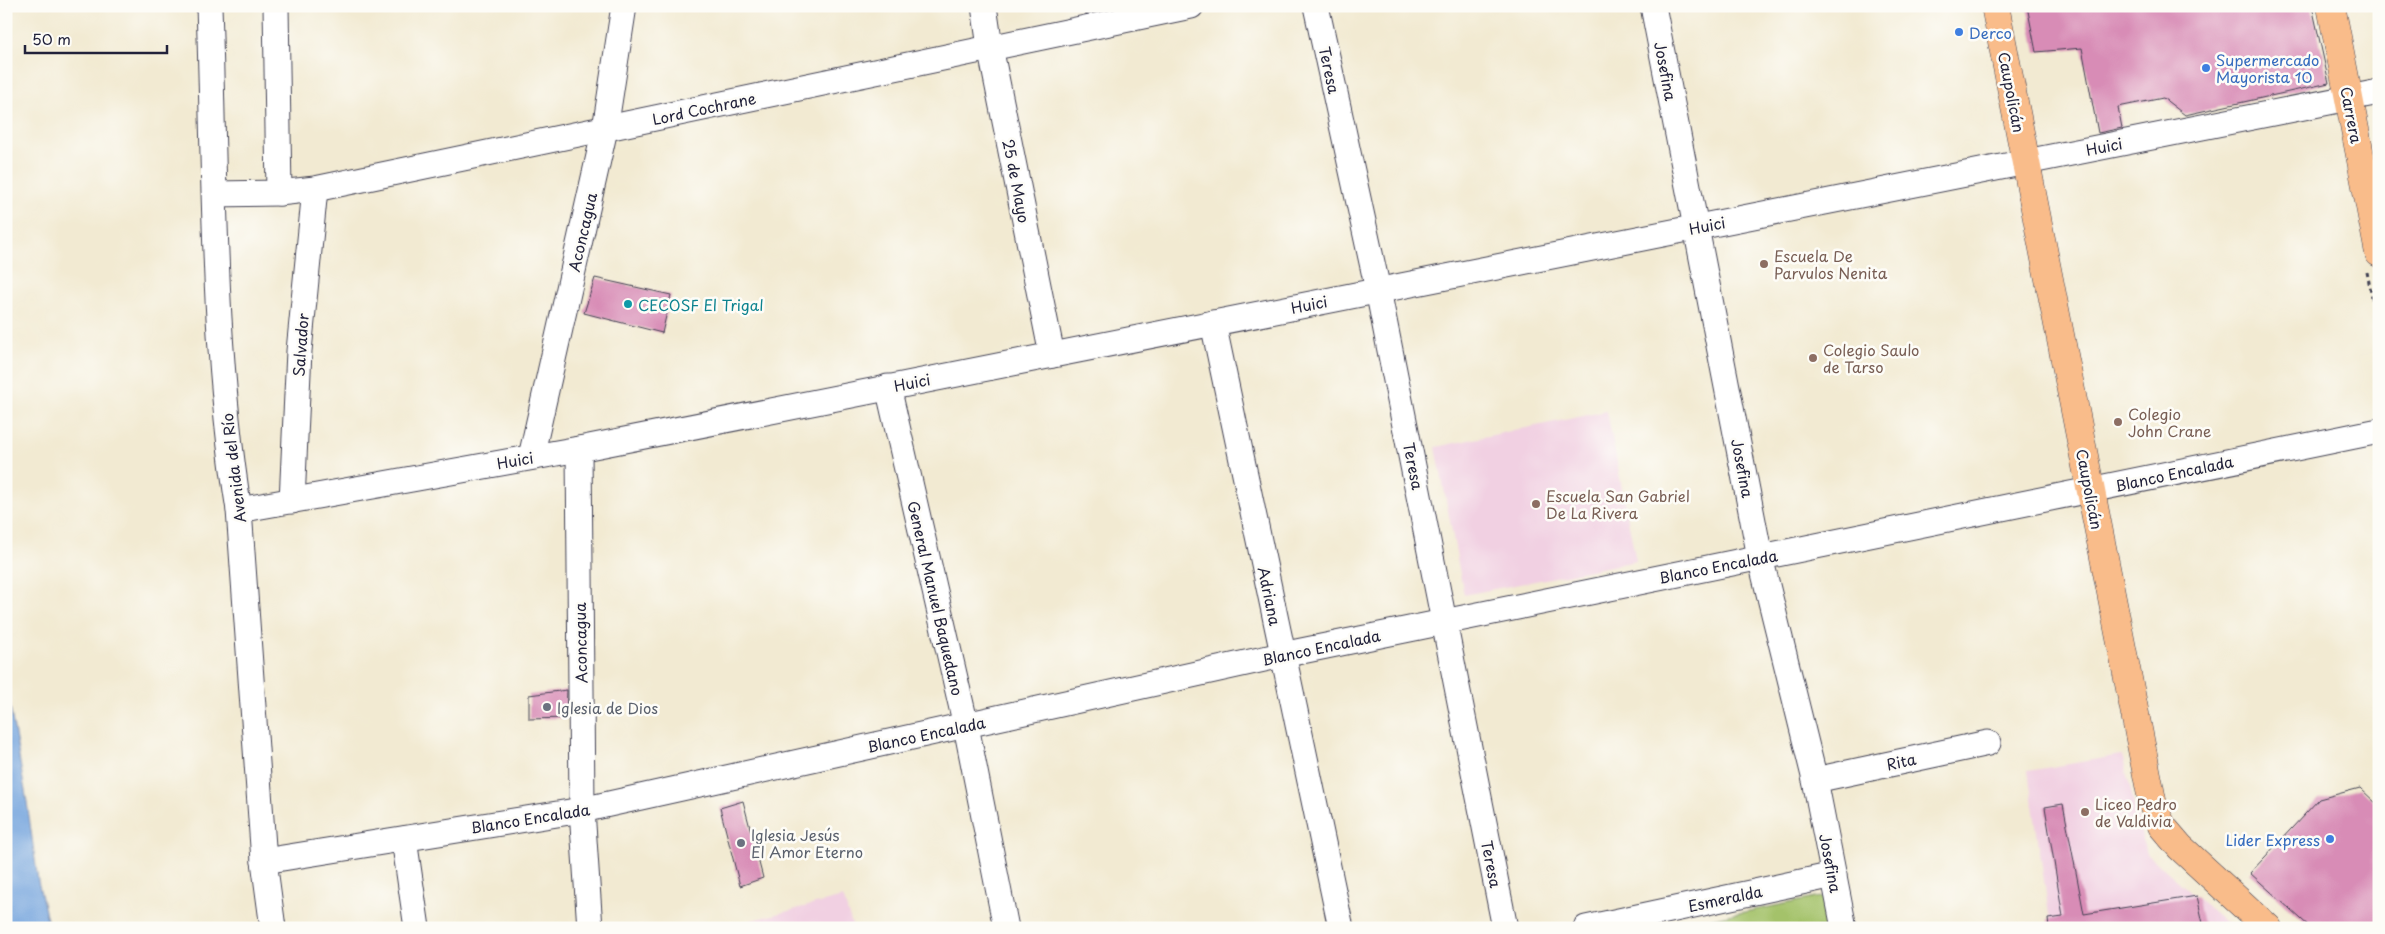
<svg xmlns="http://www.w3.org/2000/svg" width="2385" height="934" viewBox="0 0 2385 934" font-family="'Playpen Sans',sans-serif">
<rect width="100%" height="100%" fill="#fdfcf7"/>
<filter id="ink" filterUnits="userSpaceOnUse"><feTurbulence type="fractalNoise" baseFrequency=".02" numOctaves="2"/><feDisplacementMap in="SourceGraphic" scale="10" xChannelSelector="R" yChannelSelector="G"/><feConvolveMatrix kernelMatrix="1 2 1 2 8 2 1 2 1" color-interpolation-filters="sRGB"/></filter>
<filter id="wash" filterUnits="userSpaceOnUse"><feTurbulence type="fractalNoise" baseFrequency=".0096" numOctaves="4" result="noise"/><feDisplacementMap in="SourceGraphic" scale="20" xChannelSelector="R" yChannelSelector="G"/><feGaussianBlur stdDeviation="1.12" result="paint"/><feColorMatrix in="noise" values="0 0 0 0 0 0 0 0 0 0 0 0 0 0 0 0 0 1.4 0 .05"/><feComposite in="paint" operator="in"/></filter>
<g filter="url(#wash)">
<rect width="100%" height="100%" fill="#f2ead2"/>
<!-- built -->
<g fill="#f1d0e2">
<path d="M1607 411 1636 561 1464 595 1436 447Z"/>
<path d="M2122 755 2146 853 2232 928H2051L2028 771Z"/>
<path d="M843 897 853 928H721Z"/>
</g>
<!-- green -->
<path fill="#a4c26a" stroke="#637252" d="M1820 897 1829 902 1834 928H1663Z"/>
<!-- water -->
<path fill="#72a3dd" stroke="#4a628c" d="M6 684 27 802 38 881 49 928H6Z"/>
<g id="blocks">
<!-- building -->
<g fill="#d88cb6">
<path d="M2027 6H2312L2329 83 2185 115 2163 98 2118 107 2122 128 2098 133 2082 48 2036 52Z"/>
<path d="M595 278 671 295 662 333 584 313Z"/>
<path d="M567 690 566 718 529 719V695Z"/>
<path d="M2360 788 2379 806V928H2311L2250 873 2319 799Z"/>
<path d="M743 801 763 878 740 886 720 808Z"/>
<path d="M2063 804 2084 914 2197 896 2204 928H2049L2048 919 2063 917 2045 807Z"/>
</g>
</g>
</g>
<g filter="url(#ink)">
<use href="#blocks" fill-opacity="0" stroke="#414052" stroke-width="1"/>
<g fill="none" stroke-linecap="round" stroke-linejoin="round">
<!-- minor casing -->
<g stroke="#414052" stroke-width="27">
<g id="minor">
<path d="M209 6C215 174 212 344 239 510L264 861 273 928"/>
<path d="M276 6 279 193"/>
<path d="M984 6 990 47 1052 355"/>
<path d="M1316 6 1378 290 1505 928"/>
<path d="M1653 6 1760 557 1815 780 1844 928"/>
<path d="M215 194 279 193 315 189 1191 6"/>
<path d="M1213 323 1341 928"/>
<path d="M888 387 966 726 1006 928"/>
<path d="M579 449 582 810 590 928"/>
<path d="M531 457 605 129 624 6"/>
<path d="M292 501 299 351 315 189"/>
<path d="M239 510 579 449 2379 92"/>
<path d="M1815 780 1988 743"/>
<path d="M404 839 417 928"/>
<path d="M264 861 582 810 1282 655 2379 431"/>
<path d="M1586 928 1834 875"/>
</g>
</g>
<!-- major casing -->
<g stroke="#414052" stroke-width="29">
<g id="major">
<path d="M1995 6 2153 805 2162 826 2180 847 2268 928"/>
<path d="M2331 6 2379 253"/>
</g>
</g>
<!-- path -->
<path stroke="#414052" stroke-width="3" stroke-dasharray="4 4" stroke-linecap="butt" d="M2367 272 2379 334"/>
<!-- minor -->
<use href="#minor" stroke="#fff" stroke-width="25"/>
<!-- major -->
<use href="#major" stroke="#f9bc8a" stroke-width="28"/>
</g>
</g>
<!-- markers -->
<g fill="#3f7fe0" stroke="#fdfcf7" stroke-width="2">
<circle cx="1959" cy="32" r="5"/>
<circle cx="2206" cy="68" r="5"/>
<circle cx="2330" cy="839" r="5"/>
</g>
<g fill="#8d6e63" stroke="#fdfcf7" stroke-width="2">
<circle cx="1764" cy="264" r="5"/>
<circle cx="1813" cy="358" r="5"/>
<circle cx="2118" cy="422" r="5"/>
<circle cx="1536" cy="504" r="5"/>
<circle cx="2085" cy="812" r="5"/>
</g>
<circle fill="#0f9aa8" stroke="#fdfcf7" stroke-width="2" cx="628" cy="304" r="5"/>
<g fill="#6b7280" stroke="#fdfcf7" stroke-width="2">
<circle cx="547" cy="707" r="5"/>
<circle cx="741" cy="843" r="5"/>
</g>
<g text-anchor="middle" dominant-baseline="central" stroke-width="5" stroke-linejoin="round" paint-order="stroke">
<!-- shop labels -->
<g font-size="15" fill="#366cbe" stroke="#fdfcf7" text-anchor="start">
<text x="1969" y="32">Derco</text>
<text x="2216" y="59">Supermercado<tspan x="2216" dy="17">Mayorista 10</tspan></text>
<text x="2320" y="839" text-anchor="end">Lider Express</text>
</g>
<!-- street labels -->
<g font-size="15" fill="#22223b" stroke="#fdfcf7">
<text transform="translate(1330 70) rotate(78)">Teresa</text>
<text transform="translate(1666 71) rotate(79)">Josefina</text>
<text transform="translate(2012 92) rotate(79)">Caupolicán</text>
<text transform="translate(704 108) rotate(-12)">Lord Cochrane</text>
<text transform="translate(2352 115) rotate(79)">Carrera</text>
<text transform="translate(2104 146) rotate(-11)">Huici</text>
<text transform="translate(1017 181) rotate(79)">25 de Mayo</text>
<text transform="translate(1707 225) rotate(-11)">Huici</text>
<text transform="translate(582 232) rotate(-77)">Aconcagua</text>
<text transform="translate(1309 304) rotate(-11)">Huici</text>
<text transform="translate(300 345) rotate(-86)">Salvador</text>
<text transform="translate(912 382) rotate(-11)">Huici</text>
<text transform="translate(515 460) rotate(-10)">Huici</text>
<text transform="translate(1414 466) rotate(79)">Teresa</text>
<text transform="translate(233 468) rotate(-97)">Avenida del Río</text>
<text transform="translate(1743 468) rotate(79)">Josefina</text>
<text transform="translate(2174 473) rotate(-12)">Blanco Encalada</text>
<text transform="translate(2090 489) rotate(79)">Caupolicán</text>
<text transform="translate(1718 566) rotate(-11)">Blanco Encalada</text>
<text transform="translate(1270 596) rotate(78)">Adriana</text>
<text transform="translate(936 598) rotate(77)">General Manuel Baquedano</text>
<text transform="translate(580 643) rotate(-91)">Aconcagua</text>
<text transform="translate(1321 647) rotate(-12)">Blanco Encalada</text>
<text transform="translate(926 734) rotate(-12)">Blanco Encalada</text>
<text transform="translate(1901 761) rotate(-12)">Rita</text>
<text transform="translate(530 818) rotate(-9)">Blanco Encalada</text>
<text transform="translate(1831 863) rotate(79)">Josefina</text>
<text transform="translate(1492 864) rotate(79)">Teresa</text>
<text transform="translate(1725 898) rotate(-12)">Esmeralda</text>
</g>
<!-- education labels -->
<g font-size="15" fill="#785e54" stroke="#fdfcf7" text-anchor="start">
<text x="1774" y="255">Escuela De<tspan x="1774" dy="17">Parvulos Nenita</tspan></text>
<text x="1823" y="349">Colegio Saulo<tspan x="1823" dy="17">de Tarso</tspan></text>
<text x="2128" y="413">Colegio<tspan x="2128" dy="17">John Crane</tspan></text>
<text x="1546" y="495">Escuela San Gabriel<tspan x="1546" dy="17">De La Rivera</tspan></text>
<text x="2095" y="803">Liceo Pedro<tspan x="2095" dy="17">de Valdivia</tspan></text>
</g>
<!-- culture labels -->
<g font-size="15" fill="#0d838f" stroke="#fdfcf7" text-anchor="start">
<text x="638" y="304">CECOSF El Trigal</text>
</g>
<!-- worship labels -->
<g font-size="15" fill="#5b616d" stroke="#fdfcf7" text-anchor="start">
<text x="557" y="707">Iglesia de Dios</text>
<text x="751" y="834">Iglesia Jesús<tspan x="751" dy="17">El Amor Eterno</tspan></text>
</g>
</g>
<!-- margin -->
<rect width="2385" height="934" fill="none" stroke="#fdfcf7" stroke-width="25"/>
<!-- scale -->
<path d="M25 45v8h142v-8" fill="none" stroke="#22223b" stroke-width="2.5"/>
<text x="32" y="45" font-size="15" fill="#22223b" stroke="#fdfcf7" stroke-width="4" paint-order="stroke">50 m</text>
</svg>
